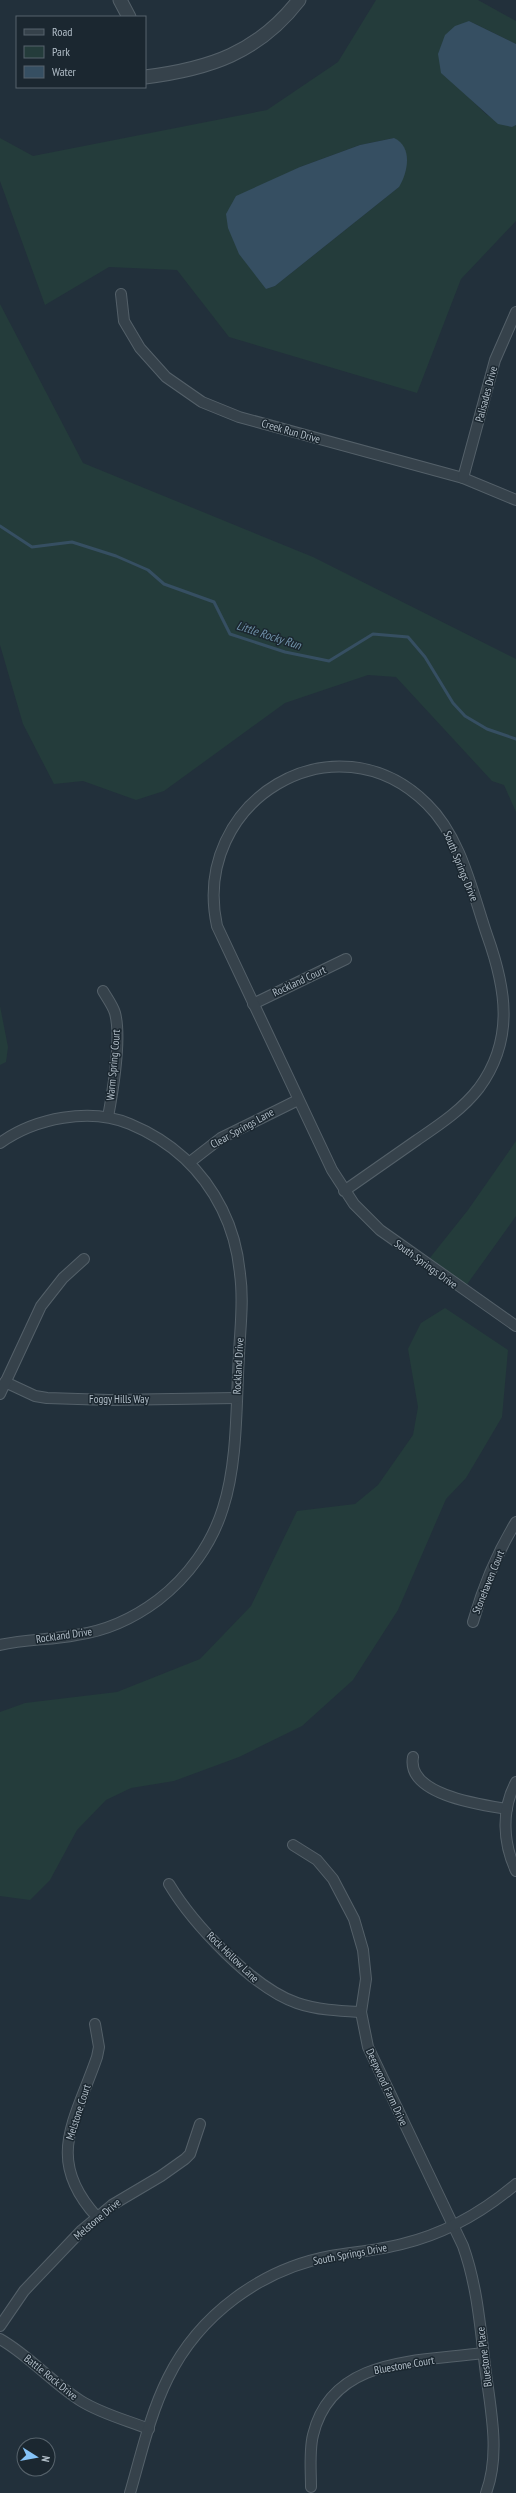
<svg xmlns="http://www.w3.org/2000/svg" width="516" height="2493" viewBox="0 0 516 2493" font-family="'PT Sans Narrow',sans-serif">
<rect width="100%" height="100%" fill="#22303b"/>
<!-- green -->
<g fill="#243c3b" fill-rule="evenodd">
<path d="M376 0H478L516 21V44L469 21 461 90 487 115 511 127 516 125V221L461 279 417 393 229 337 177 270 109 267 45 305 0 181V138L33 156 267 110 338 62ZM394 138 399 187 275 286 266 289 300 167 360 145Z"/>
<path d="M0 304 83 463 313 557 516 659V812L504 785 492 781 396 677 368 675 285 703 164 791 136 800 83 781 54 784 23 724 0 645Z"/>
<path d="M0 1006 8 1047 6 1062 0 1065Z"/>
<path d="M516 1141V1216L463 1290 425 1264 468 1210Z"/>
<path d="M445 1308 508 1350 502 1417 466 1478 446 1499 398 1610 353 1680 302 1726 239 1757 174 1781 131 1788 106 1800 77 1830 50 1880 30 1900 0 1896V1712L25 1703 117 1692 200 1659 251 1606 297 1511 355 1504 378 1485 413 1435 418 1407 408 1349 421 1323Z"/>
</g>
<!-- water -->
<g fill="#364f62">
<path d="M469 21 516 44V125L512 127 498 124 441 73 438 54 445 35 455 26Z"/>
<path d="M394 138C413 147 408 172 399 187L275 286 266 289 239 254 228 228 226 214 236 196 300 167 360 145Z"/>
</g>
<g fill="none" stroke-linecap="round" stroke-linejoin="round">
<!-- stream -->
<path stroke="#364f62" stroke-width="3" d="M0 526 32 547 72 542 116 556 148 570 164 584 214 602 230 634 285 652 329 661 373 634 408 637 425 657 453 703 465 716 487 729 516 739"/>
<!-- minor casing -->
<g stroke="#546069" stroke-width="12">
<g id="minor">
<path d="M121 294 124 321 140 348 166 377 202 402 239 417 463 478 516 500"/>
<path d="M463 478 495 360 516 312"/>
<path d="M103 991C107 998 113 1006 115 1013 122 1039 113 1090 108 1117"/>
<path d="M253 1004 346 959"/>
<path d="M0 1143C35 1118 90 1107 130 1124 171 1141 202 1169 222 1209 232 1229 238 1252 240 1274 244 1301 240 1328 239 1355 236 1403 238 1462 223 1508 212 1544 188 1577 158 1600 134 1618 106 1631 76 1635 51 1640 25 1639 0 1645"/>
<path d="M190 1162 221 1138 298 1100"/>
<path d="M344 1191C368 1174 393 1157 417 1140 439 1125 462 1110 479 1088 515 1039 506 988 487 935 472 891 461 837 427 804 335 713 190 801 217 926L332 1170 354 1204 380 1230 516 1326"/>
<path d="M5 1382 35 1396 47 1398 109 1400 236 1398"/>
<path d="M0 1394 41 1306 63 1278 84 1259"/>
<path d="M473 1622C483 1587 497 1553 516 1522"/>
<path d="M413 1757C406 1795 482 1805 507 1809"/>
<path d="M516 1782C501 1810 503 1843 516 1871"/>
<path d="M293 1845 317 1860 333 1879 354 1919 363 1950 366 1979 361 2012 368 2047 463 2246C477 2285 480 2325 485 2366 490 2407 501 2453 486 2493"/>
<path d="M169 1884C193 1924 253 1988 297 2003 317 2010 341 2011 361 2012"/>
<path d="M95 2024 99 2047 97 2057C75 2121 44 2159 97 2217"/>
<path d="M0 2326 24 2291 82 2230 112 2205 161 2176 185 2159 190 2154 200 2124"/>
<path d="M0 2339C30 2356 52 2383 81 2401 102 2414 126 2420 149 2429"/>
<path d="M311 2487C311 2470 309 2451 313 2435 332 2356 419 2362 483 2353"/>
<path d="M130 2493C141 2455 150 2414 168 2378 199 2315 261 2269 331 2256 355 2252 379 2250 402 2244 444 2234 484 2211 516 2184"/>
</g>
</g>
<!-- tertiary casing -->
<g stroke="#546069" stroke-width="15">
<g id="tertiary">
<path d="M120 0 129 17"/>
<path d="M145 77C209 69 258 53 299 0"/>
</g>
</g>
<!-- minor -->
<use href="#minor" stroke="#36424b" stroke-width="10"/>
<!-- tertiary -->
<use href="#tertiary" stroke="#36424b" stroke-width="13"/>
</g>
<g text-anchor="middle" dominant-baseline="central" stroke-width="3" stroke-linejoin="round" paint-order="stroke">
<!-- street labels -->
<g font-size="11" fill="#b1bdc7" stroke="#1b2730">
<text transform="translate(486 394) rotate(-75)">Palisades Drive</text>
<text transform="translate(291 431) rotate(16)">Creek Run Drive</text>
<text transform="translate(461 866) rotate(68)">South Springs Drive</text>
<text transform="translate(299 981) rotate(-25)">Rockland Court</text>
<text transform="translate(113 1065) rotate(-85)">Warm Spring Court</text>
<text transform="translate(242 1128) rotate(-29)">Clear Springs Lane</text>
<text transform="translate(426 1264) rotate(36)">South Springs Drive</text>
<text transform="translate(238 1366) rotate(-87)">Rockland Drive</text>
<text x="119" y="1399">Foggy Hills Way</text>
<text transform="translate(488 1582) rotate(-68)">Stonehaven Court</text>
<text transform="translate(64 1635) rotate(-8)">Rockland Drive</text>
<text transform="translate(233 1957) rotate(44)">Rock Hollow Lane</text>
<text transform="translate(387 2087) rotate(65)">Deepwood Farm Drive</text>
<text transform="translate(78 2112) rotate(-72)">Melstone Court</text>
<text transform="translate(97 2219) rotate(-40)">Melstone Drive</text>
<text transform="translate(350 2254) rotate(-11)">South Springs Drive</text>
<text transform="translate(484 2357) rotate(-97)">Bluestone Place</text>
<text transform="translate(404 2365) rotate(-10)">Bluestone Court</text>
<text transform="translate(51 2377) rotate(39)">Battle Rock Drive</text>
</g>
<!-- water labels -->
<g font-size="12" font-style="italic" fill="#7193aa" stroke="#1b2730">
<text transform="translate(269 635) rotate(18)">Little Rocky Run</text>
</g>
</g>
<!-- legend -->
<rect x="16" y="16" width="130" height="72" fill="#1b2730" stroke="#57636c"/>
<rect x="24" y="29" width="20" height="6" fill="#36424b" stroke="#57636c"/>
<text x="52" y="36" font-size="12" fill="#b1bdc7">Road</text>
<rect x="24" y="46" width="20" height="12" fill="#243c3b" stroke="#57636c"/>
<text x="52" y="56" font-size="12" fill="#b1bdc7">Park</text>
<rect x="24" y="66" width="20" height="12" fill="#364f62" stroke="#57636c"/>
<text x="52" y="76" font-size="12" fill="#b1bdc7">Water</text>
<!-- north arrow -->
<g transform="translate(36 2457) rotate(101)"><circle r="19" fill="#1b2730" stroke="#57636c"/>
<path d="M0-3L7 15L0 10L-7 15Z" fill="#85c3f8"/>
<text y="-6" font-size="11" font-weight="bold" text-anchor="middle" fill="#b1bdc7">N</text>
</g>
</svg>
